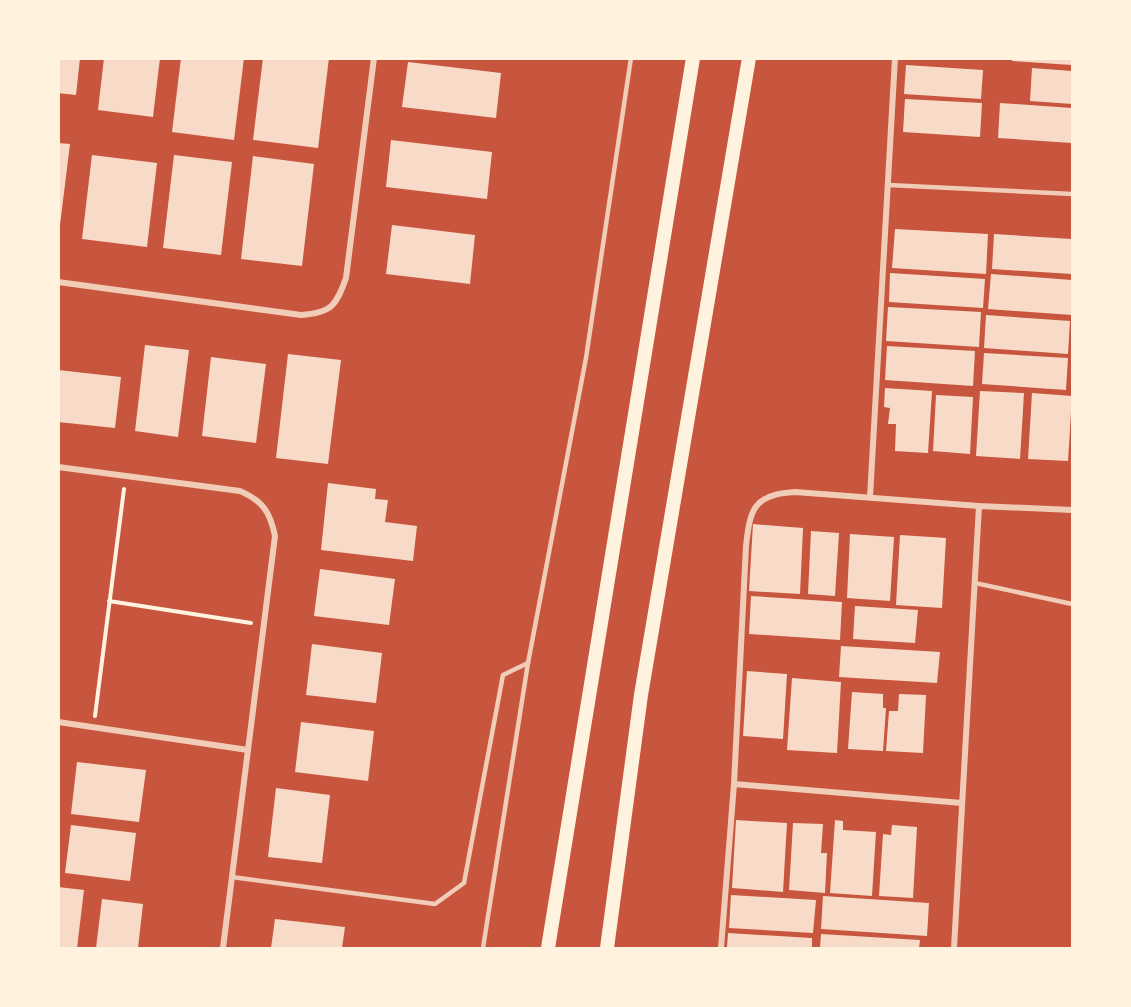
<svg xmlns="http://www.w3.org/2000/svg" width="1131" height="1007" viewBox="0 0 1131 1007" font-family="'Work Sans',sans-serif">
<rect width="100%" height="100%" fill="#c8553d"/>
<!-- building -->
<g fill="#f7dbc8">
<path d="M58 58H80L76 95 58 93Z"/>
<path d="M104 58H160L153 117 98 110Z"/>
<path d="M181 58H244L234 140 172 132Z"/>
<path d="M263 58H329L318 148 253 140Z"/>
<path d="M1012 58H1072V65L1012 61Z"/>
<path d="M408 62 501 73 496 118 402 107Z"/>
<path d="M906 65 983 70 981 99 904 94Z"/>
<path d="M1032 68 1072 71V104L1030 101Z"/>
<path d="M905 99 982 103 980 137 903 132Z"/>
<path d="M1000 103 1072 108V143L998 138Z"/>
<path d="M391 140 492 152 487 199 386 187Z"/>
<path d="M58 143 70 144 60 225H58Z"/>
<path d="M92 155 157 163 147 247 82 239Z"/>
<path d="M174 155 232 162 221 255 163 248Z"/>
<path d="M253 156 314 164 302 266 241 259Z"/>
<path d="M392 225 475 235 470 284 386 274Z"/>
<path d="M895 229 988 234 986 274 892 268Z"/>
<path d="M994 234 1072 239V274L992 269Z"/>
<path d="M890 273 985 279 983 308 889 302Z"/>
<path d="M991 274 1072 280V315L988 309Z"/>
<path d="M888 307 981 312 979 347 886 341Z"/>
<path d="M986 315 1070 321 1068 354 984 348Z"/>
<path d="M145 345 189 350 178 437 135 431Z"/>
<path d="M887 346 975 351 973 386 885 380Z"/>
<path d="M984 353 1068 358 1066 390 982 384Z"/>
<path d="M288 354 341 360 328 464 276 458Z"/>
<path d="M211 357 266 364 256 443 202 436Z"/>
<path d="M58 370 121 377 115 428 58 422Z"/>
<path d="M885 388 932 391 928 453 895 451 896 424H888L890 408 884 407Z"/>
<path d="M980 391 1024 393 1020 459 976 456Z"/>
<path d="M1032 393 1072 396 1068 461 1028 459Z"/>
<path d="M936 395 973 397 970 454 933 451Z"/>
<path d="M328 483 376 489 375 499 388 500 385 522 417 526 413 561 321 550Z"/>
<path d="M753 524 803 528 800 594 749 591Z"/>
<path d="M811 531 839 533 835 596 808 594Z"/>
<path d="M850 534 894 537 890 601 847 598Z"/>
<path d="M900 535 946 538 942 608 896 605Z"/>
<path d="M320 569 395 579 389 625 314 616Z"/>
<path d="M751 596 842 602 840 640 749 634Z"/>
<path d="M855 606 918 610 915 643 853 639Z"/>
<path d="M312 644 382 653 376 703 306 695Z"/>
<path d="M841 646 940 652 937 683 839 677Z"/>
<path d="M747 671 787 674 783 739 743 736Z"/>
<path d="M792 678 841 682 837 753 787 750Z"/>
<path d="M852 692 883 694V708H886L883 751 848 749Z"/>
<path d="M899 694 926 695 923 753 886 751 889 711H898Z"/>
<path d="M301 722 374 731 368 781 295 772Z"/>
<path d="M77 762 146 770 139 822 71 814Z"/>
<path d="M276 788 330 795 322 863 268 857Z"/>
<path d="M736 820 787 823 783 892 732 888Z"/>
<path d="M835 820 843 821V830L876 832 872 896 830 893Z"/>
<path d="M793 823 823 824 821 853H827L825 893 789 890Z"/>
<path d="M71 825 136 833 130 881 65 873Z"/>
<path d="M892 825 917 827 913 898 879 896 883 834 891 835Z"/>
<path d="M58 887 84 890 77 948H58Z"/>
<path d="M731 895 816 900 813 933 729 928Z"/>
<path d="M823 896 929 903 927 936 821 929Z"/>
<path d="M102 899 143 904 138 948H96Z"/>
<path d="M275 919 345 927 342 948H271Z"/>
<path d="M728 933 812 938V948H727Z"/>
<path d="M821 934 920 940 919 948H820Z"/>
</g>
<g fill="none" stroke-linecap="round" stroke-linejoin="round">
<!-- path -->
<g stroke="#fff3e0" stroke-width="4">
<path d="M109 601 251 623"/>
<path d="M95 716 124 489"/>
</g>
<!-- service -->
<g stroke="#f1ccb7" stroke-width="4.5">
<path d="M888 185 1072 194"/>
<path d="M975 583 1072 604"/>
<path d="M232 877 435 904 464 883 503 675 528 663 586 358 631 58"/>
<path d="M483 948 528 663"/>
</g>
<!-- minor -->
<g stroke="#f1ccb7" stroke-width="6">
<path d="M58 282 301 315C331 313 336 306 346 278L374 58"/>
<path d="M58 467 240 491C263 501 270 512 275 536L223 948"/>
<path d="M870 497 895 58"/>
<path d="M58 722 248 750"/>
<path d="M734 784 962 803"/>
<path d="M721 948 734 784 746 546C750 510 753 494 795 492L979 506 1072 510"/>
<path d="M954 948 979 506"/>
</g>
<!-- primary -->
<g stroke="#fff3e0" stroke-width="14">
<path d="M548 948 693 58"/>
<path d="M607 948 641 695 749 58"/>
</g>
</g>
<!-- border -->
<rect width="1131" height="1007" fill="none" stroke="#fff3e0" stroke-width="120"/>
</svg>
